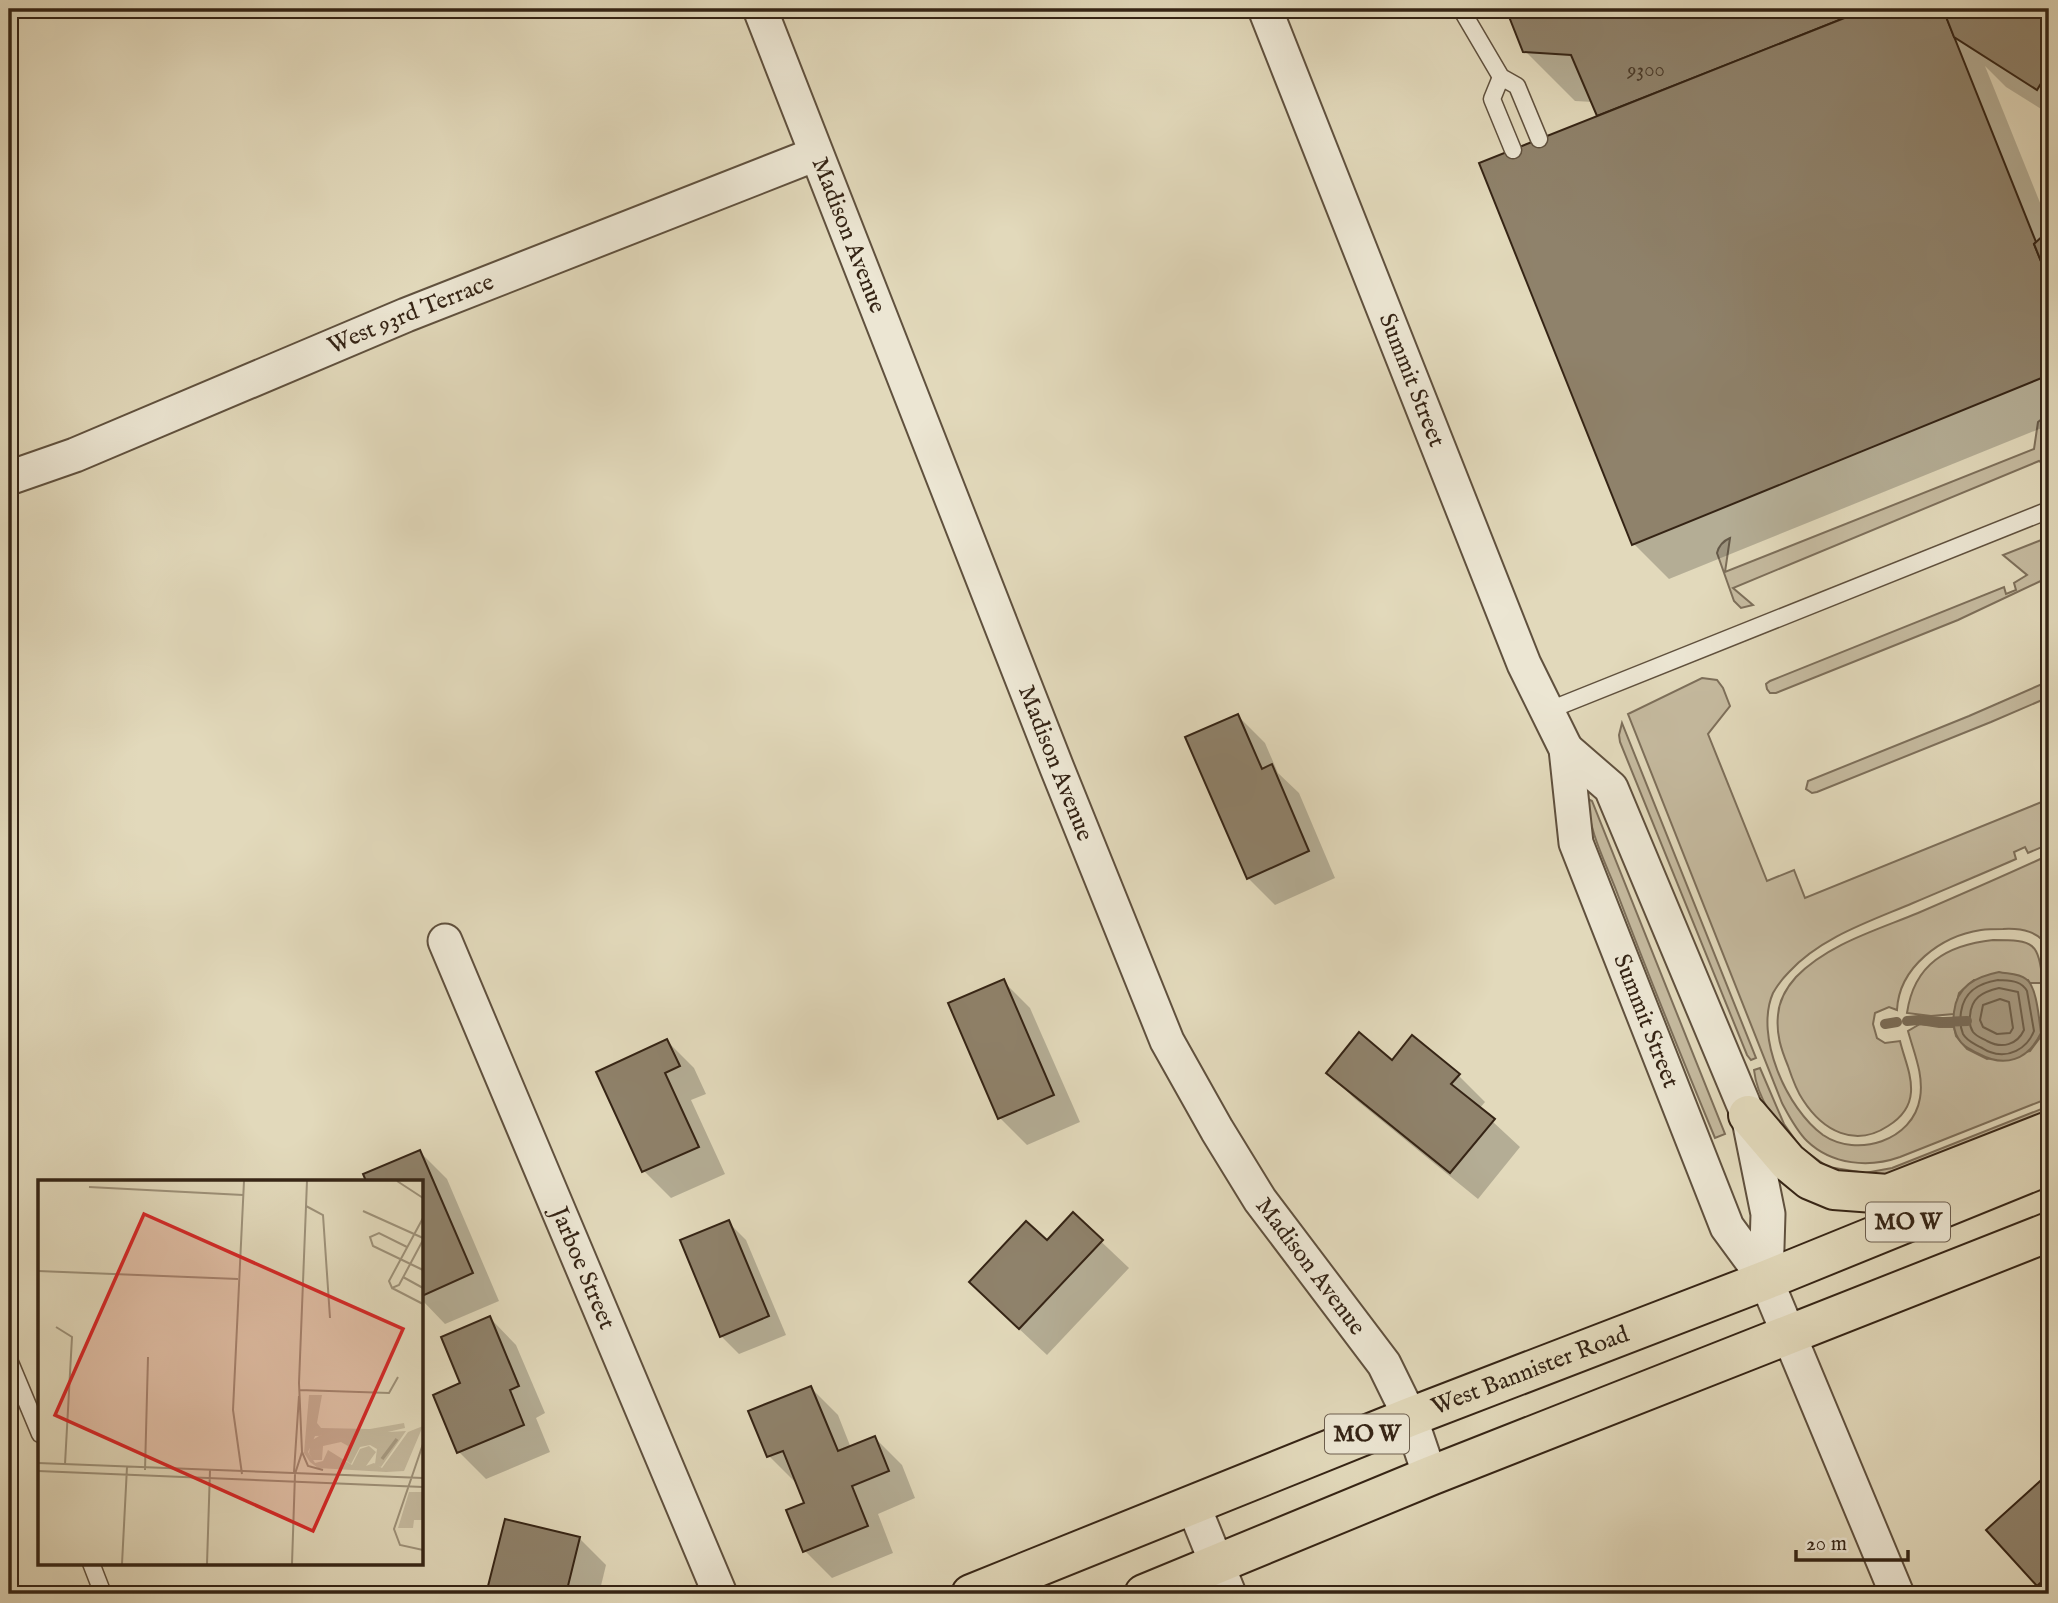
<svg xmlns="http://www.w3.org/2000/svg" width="2058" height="1603" viewBox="0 0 2058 1603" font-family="'IM FELL English',serif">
<rect width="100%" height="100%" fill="#e2d9bb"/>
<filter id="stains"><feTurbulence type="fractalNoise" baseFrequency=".00286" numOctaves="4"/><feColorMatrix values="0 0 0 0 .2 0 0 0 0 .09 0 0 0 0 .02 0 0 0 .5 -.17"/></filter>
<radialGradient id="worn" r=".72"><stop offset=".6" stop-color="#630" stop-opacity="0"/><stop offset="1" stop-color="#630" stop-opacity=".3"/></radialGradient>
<!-- green -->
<g fill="#c5ba9f" stroke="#7d6f5a" stroke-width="2">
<path d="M2043 418C2054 429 2049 453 2049 468L2039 461 1733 588 1753 605 1741 608 1734 601 1717 553C1719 545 1723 541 1730 538L1725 572 2034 449 2038 422Z"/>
<path d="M2049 537V577L1958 620 1776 693H1770L1767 689 1766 684 1770 681 2004 587 2006 594 2016 590 2014 583 2027 575 2003 555Z"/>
<path d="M1702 678 1717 680 1723 688 1730 706 1708 734 1767 881 1794 870 1805 898 2049 799V844L2028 853 2025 847 2014 852 2016 859C1982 874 1948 888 1913 903 1871 921 1821 937 1789 972 1783 978 1777 986 1773 993 1754 1036 1787 1109 1823 1135 1857 1158 1913 1141 1920 1098 1924 1075 1914 1053 1908 1031L1920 1024 1939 1027H1954L1956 1036 1967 1049 1987 1059 2030 1051 2042 1035 2048 1033 2049 1098 1900 1157C1869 1168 1832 1165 1807 1141 1796 1130 1789 1116 1782 1103L1628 714Z"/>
<path d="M2049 681V697L1991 722 1817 792 1812 793 1806 789 1808 781 1969 716Z"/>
<path d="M1622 723 1756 1058 1751 1060 1747 1055 1620 742 1619 735Z"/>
<path d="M1588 799 1592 801 1725 1134 1715 1138C1681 1056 1648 974 1616 890 1606 864 1587 827 1588 799Z"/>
<path d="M2049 855V949C2039 931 2022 928 2003 929 1995 929 1988 929 1981 930 1941 936 1899 967 1897 1010L1889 1007 1875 1013 1873 1024 1877 1038 1885 1043 1900 1041C1904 1058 1912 1074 1911 1092 1910 1108 1901 1118 1888 1126 1855 1148 1823 1131 1803 1100 1796 1090 1792 1078 1788 1066 1781 1049 1776 1034 1778 1015 1779 1001 1787 987 1796 977 1828 944 1877 930 1918 913 1962 894 2006 875 2049 855Z"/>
<path d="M1993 940C2035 940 2038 942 2043 983H2030L2028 980H1974L1959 993 1954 1014 1931 1016 1907 1013C1914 964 1947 945 1993 940Z"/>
<path d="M1760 1068 1784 1124 1801 1148 1825 1165 1809 1164C1788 1136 1758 1107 1754 1070Z"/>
<path d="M2049 1106V1114L1894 1176 1833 1174 1834 1168 1865 1173 1892 1168Z"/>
</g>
<!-- water -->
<path fill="#a79b83" stroke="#796b57" stroke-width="2" d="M1999 972C2007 974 2019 973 2026 979 2037 986 2039 1020 2041 1033 2028 1060 2005 1068 1979 1054 1970 1049 1963 1047 1958 1038 1953 1030 1953 1020 1954 1012 1957 986 1975 977 1999 972Z"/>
<!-- shadow -->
<g fill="#0003">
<path d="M1508 9H2049V114L2006 87 1985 66 2049 225V425L1669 579 1634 544 1600 117 1593 102 1575 101 1525 51Z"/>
<path d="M1238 716 1265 743 1278 773 1299 793 1335 878 1275 905 1248 878Z"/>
<path d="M1003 981 1030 1008 1080 1122 1027 1145 1000 1118Z"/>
<path d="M667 1041 694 1068 706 1094 691 1100 725 1174 671 1198 644 1171 598 1073Z"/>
<path d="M1393 1062 1458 1075 1485 1102 1479 1109 1520 1147 1478 1199 1355 1099 1328 1073Z"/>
<path d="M420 1152 447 1179 499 1301 445 1324 422 1300V1181H368L365 1175Z"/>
<path d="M1073 1215 1129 1268 1047 1355 998 1309 1047 1243Z"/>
<path d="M728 1222 746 1240 786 1335 739 1354 721 1336Z"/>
<path d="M490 1318 516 1345 545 1413 536 1418 550 1452 486 1479 459 1452 435 1396 463 1384Z"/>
<path d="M811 1388 838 1415 851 1448 875 1438 902 1465 915 1498 878 1514 893 1553 832 1578 805 1551 806 1504 798 1483H796L769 1456 750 1412Z"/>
<path d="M2049 1475V1594H2048L1988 1530Z"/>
<path d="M506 1521 579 1538 606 1565 599 1594H488Z"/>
</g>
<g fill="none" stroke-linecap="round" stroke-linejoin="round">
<!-- shore -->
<g stroke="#6e604c" stroke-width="2">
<path d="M1998 980C2010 981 2021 980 2027 991L2034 1031C2027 1049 2008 1059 1990 1052 1986 1051 1983 1048 1980 1047 1973 1043 1967 1041 1963 1034 1960 1027 1960 1019 1961 1012 1964 991 1979 983 1998 980Z"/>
<path d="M1999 988 2018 992 2024 1030C2017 1045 2002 1049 1987 1041 1982 1038 1977 1037 1973 1032 1970 1027 1969 1022 1970 1016 1971 998 1982 992 1999 988Z"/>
<path d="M2000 999 2009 1002 2013 1028 2010 1033 1997 1034 1983 1027 1980 1020 1983 1005Z"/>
</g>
<!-- stream -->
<g stroke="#796b57" stroke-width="10">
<path d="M1907 1021 1919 1020 1942 1022 1967 1021"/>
<path d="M1885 1024 1897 1022"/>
</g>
</g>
<!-- building -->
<g fill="#8f826b" stroke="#352415" stroke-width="2">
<path d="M1506 9H1867L1597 116 1571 55 1523 52Z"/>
<path d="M1867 9H1943L2036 242 2034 244 2049 281V375L1632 545 1479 163Z"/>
<path d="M1943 9H2049V70L2037 90 1954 37Z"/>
<path d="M2049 230V281L2034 244Z"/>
<path d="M1238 714 1262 769 1272 764 1309 851 1247 879 1185 737Z"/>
<path d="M1004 979 1054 1095 998 1119 948 1003Z"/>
<path d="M1359 1032 1392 1060 1412 1035 1460 1074 1451 1084 1495 1119 1450 1173 1326 1073Z"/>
<path d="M667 1039 680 1066 665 1073 699 1147 642 1172 596 1072Z"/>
<path d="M420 1150 473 1273 422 1296V1181H366L363 1174Z"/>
<path d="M1073 1212 1103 1240 1019 1329 969 1282 1026 1221 1047 1240Z"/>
<path d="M729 1220 769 1316 720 1337 680 1240Z"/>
<path d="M490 1316 519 1386 510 1390 524 1425 457 1453 433 1395 460 1383 441 1337Z"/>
<path d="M811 1386 838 1451 875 1436 889 1471 852 1486 868 1526 803 1552 786 1510 804 1503 783 1451 767 1457 748 1411Z"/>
<path d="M2049 1473V1575L2037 1586 1986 1530Z"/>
<path d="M505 1519 580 1537 566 1594H486Z"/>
</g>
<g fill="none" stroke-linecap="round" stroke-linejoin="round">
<!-- service casing -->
<g stroke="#60513e" stroke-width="19">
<g id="service">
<path d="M1461 9 1501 77 1517 86 1539 139"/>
<path d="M1501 77 1492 99 1513 150"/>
<path d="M1547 711 2049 510"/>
<path d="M9 1360 40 1434"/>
<path d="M91 1563 103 1594"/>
</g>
</g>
<!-- minor casing -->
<g stroke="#60513e" stroke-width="37">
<g id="minor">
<path id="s1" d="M760 9 1057 768 1167 1041 1217 1130 1260 1200 1384 1364 1410 1417 1430 1476"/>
<path id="s2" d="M1265 9 1524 664 1566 749 1576 843 1727 1227 1766 1280"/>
<path id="s3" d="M9 478 75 455 406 315 816 154"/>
<path d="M1566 749 1611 788 1748 1115 1768 1214 1766 1280 1897 1594"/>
<path id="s4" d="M445 941 720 1594"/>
<path d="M1193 1505 1229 1594"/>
</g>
</g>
<!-- primary casing -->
<g stroke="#352415" stroke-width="42">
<g id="primary">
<path d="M1748 1115 1788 1162 1810 1180 1834 1190 1888 1194 2049 1131"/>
<path id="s5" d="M971 1594 1410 1417 1766 1280 2049 1165"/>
<path d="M1144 1594 1430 1476 2049 1232"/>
</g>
</g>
<!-- service -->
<use href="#service" stroke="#ece6d3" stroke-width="16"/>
<!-- minor -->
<use href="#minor" stroke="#ece6d3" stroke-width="33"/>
<!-- primary -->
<use href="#primary" stroke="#e2d9bb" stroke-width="38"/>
</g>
<g text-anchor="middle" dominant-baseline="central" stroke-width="5" stroke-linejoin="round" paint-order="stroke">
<!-- number labels -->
<g font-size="21" fill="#4c3c2a">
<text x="1646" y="70">9300</text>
</g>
<!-- shield labels -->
<g fill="#ece6d3" stroke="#6c5e4e" stroke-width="2">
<rect x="1866" y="1202.5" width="84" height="39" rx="5"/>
<rect x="1325" y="1414.5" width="84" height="39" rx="5"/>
</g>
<g font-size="23" font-weight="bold" fill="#352415">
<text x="1908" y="1222">MO W</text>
<text x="1367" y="1434">MO W</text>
</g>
<!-- street labels -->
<g font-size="24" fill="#352415" stroke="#ece6d3">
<text stroke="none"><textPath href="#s1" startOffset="243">Madison Avenue</textPath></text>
<text stroke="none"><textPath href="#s3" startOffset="434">West 93rd Terrace</textPath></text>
<text stroke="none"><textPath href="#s2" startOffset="399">Summit Street</textPath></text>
<text stroke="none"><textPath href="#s1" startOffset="810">Madison Avenue</textPath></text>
<text stroke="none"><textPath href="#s2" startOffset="1085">Summit Street</textPath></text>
<text stroke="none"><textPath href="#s1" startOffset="1377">Madison Avenue</textPath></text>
<text stroke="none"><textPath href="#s4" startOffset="355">Jarboe Street</textPath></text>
<text stroke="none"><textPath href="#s5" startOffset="602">West Bannister Road</textPath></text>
</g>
</g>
<!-- overview -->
<g transform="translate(38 1180)">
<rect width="385" height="385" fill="#e2d9bb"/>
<path d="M271 215H284L279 243 283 248 332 249 366 243 367 248 341 254 277 256 270 272 277 283 285 281 290 270 314 285 322 269 331 266 338 272 328 286 336 283 344 288 370 252 385 246 366 291 348 292 365 293 280 288 272 282 266 273ZM368 251 343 287 337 284 339 269 332 265 322 267 313 284 307 280 310 266 303 262 285 266 284 280H275L271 273 273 261 281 256ZM371 312H385V340H376L375 348H360Z" fill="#c5ba9f"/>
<path fill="none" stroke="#a79b83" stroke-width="3.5" d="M344 279 359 259"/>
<path fill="none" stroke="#9d9179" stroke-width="2" d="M359 1 385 18M51 7 205 15M268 26 285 35 292 138M325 31 385 58M385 38 351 101 354 108 361 105 385 60M369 67 341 53 332 57 335 66 385 90M0 91 200 99M365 97 385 108M354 108 385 124M18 147 34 157 27 284M261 210 351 213 360 197M385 264 356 349 362 365 385 370M264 272 270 286 285 290M0 283 385 298M107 290 110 177M0 291 385 307M256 292 261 216M204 294 195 230 206 1M84 384 89 287M169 384 172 290M254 384 257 294 264 272 261 203 269 1"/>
<path fill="#d62828" fill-opacity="0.15" stroke="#d62828" stroke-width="3.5" d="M106 34 365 149 275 351 17 235Z"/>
<rect width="385" height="385" fill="none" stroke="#352415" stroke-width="3.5"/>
</g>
<!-- margin -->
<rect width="2058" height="1603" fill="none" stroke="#e2d9bb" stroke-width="35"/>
<rect x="10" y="10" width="2037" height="1582" fill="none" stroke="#352415" stroke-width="3.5"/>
<rect x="18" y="18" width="2023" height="1568" fill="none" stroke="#352415" stroke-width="2"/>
<!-- scale -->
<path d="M1796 1550v10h112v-10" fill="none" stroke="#352415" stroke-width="3.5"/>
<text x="1806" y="1550" font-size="21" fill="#352415" stroke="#ece6d3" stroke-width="5" paint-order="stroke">20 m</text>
<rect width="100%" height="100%" filter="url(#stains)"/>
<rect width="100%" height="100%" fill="url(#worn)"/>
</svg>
